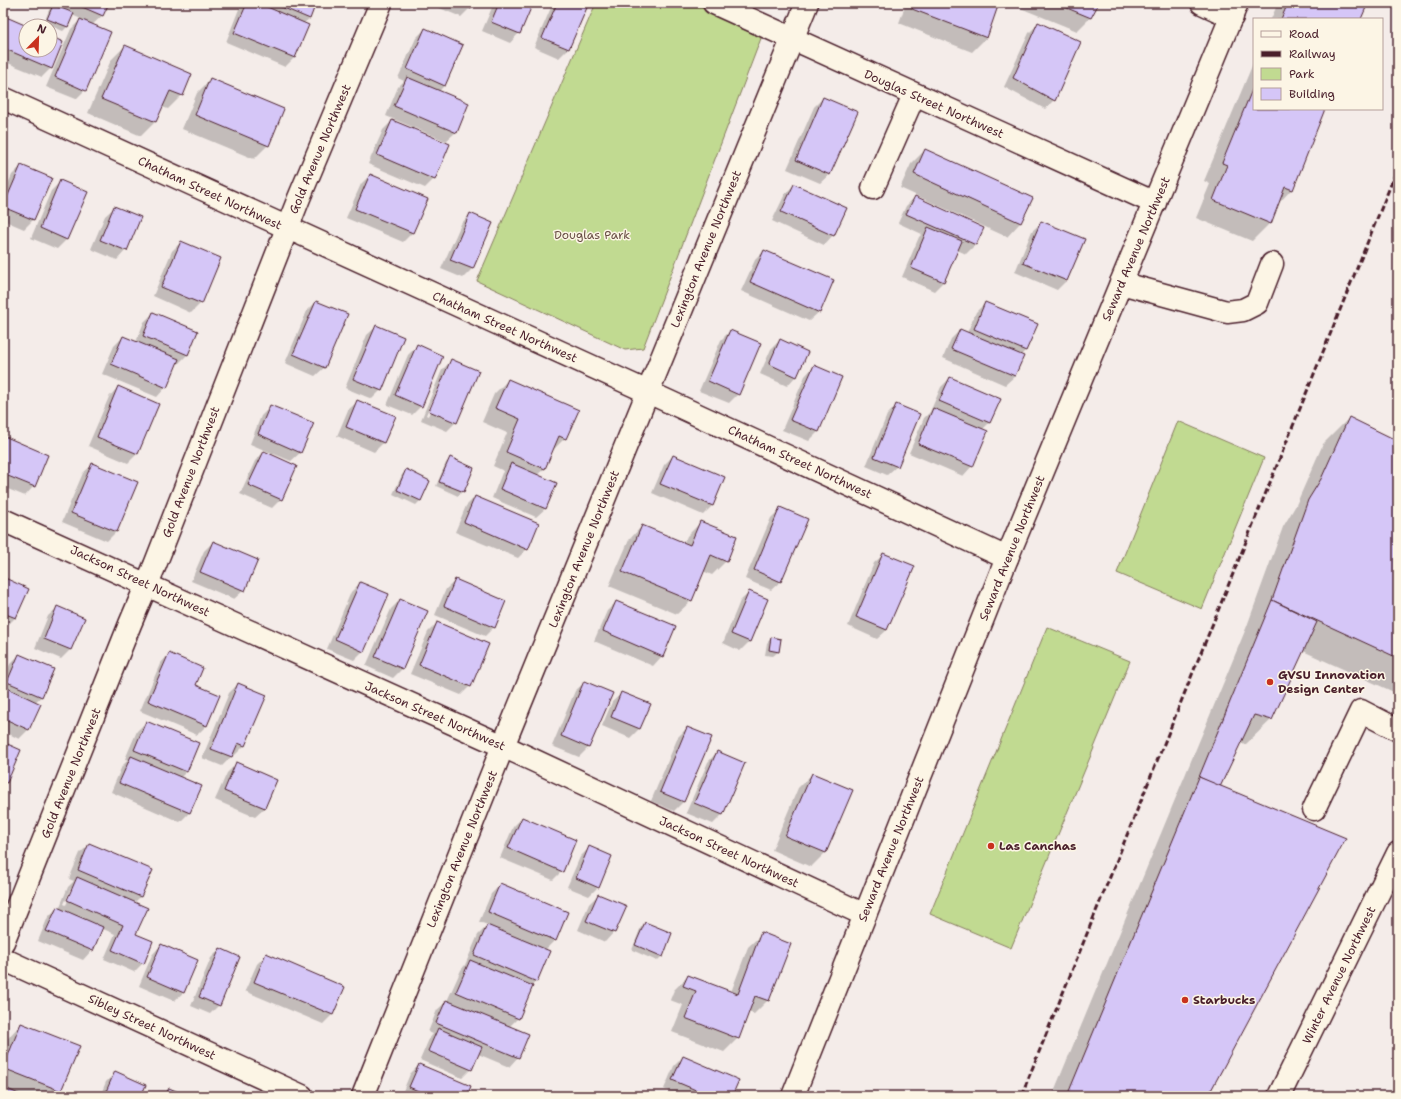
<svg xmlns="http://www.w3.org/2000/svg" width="1401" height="1099" viewBox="0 0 1401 1099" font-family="'Shantell Sans',sans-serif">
<rect width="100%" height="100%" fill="#f4ece9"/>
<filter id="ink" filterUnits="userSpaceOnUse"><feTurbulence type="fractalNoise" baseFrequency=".025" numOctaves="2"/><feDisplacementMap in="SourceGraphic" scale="8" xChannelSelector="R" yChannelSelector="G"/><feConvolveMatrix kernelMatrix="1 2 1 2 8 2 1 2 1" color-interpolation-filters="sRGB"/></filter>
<g filter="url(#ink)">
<!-- green -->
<g fill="#c1da91" stroke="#867c5e">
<path d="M596 3H698L763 33 643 348 625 350 477 281Z"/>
<path d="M1178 421 1264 458 1202 609 1117 573Z"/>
<path d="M1047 627 1130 661 1011 948 930 914Z"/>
</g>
<!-- shadow -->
<g fill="#0003" fill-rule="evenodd">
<path d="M43 3H108L103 15 92 25 85 90 76 99 46 87 71 29 81 19 72 15 67 27 63 31 44 23 49 10 52 7Z"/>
<path d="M246 3H315L309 19 304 23 308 25 294 58 285 67 226 42 239 9Z"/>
<path d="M431 3H473L470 8 461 17 430 4Z"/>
<path d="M494 3H532L519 33 510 43 482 31Z"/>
<path d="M553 3H588L568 49 559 58 534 47Z"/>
<path d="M906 3H998L986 38 972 52 899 23Z"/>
<path d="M1008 3H1098L1091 17 1077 31Z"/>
<path d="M1278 3H1367L1360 19H1271Z"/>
<path d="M4 18 26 50H50V37L51 68 42 77 3 61V19Z"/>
<path d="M1039 23 1054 100 1045 109 1004 87 1029 33Z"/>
<path d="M425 29 445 85 439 91 456 132 446 141 386 116 398 87 404 81 398 78 416 38Z"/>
<path d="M125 46 182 95 168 109 162 107 155 122 141 136 88 113 111 60Z"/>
<path d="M1254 61V109H1324L1292 189 1278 204 1270 223 1252 241 1196 218 1210 184 1204 181Z"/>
<path d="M211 79 283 110 268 145 254 159 182 129 197 93Z"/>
<path d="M823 98 830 174 820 183 787 169 814 107Z"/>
<path d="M392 121 434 179 425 188 368 164 383 130Z"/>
<path d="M925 150 1031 198 1020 223 1007 237 900 188 911 164Z"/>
<path d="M21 166 33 220 24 229 3 220V195L12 175Z"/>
<path d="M370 175 427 199 412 233 403 242 346 218 361 184Z"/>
<path d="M60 182 67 239 57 249 31 238 51 191Z"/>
<path d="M794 185 833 235 824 245 772 221 785 194Z"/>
<path d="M915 197 983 228 975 245 966 254 957 250 943 282 934 291 902 277 919 237 922 234 898 223 906 206Z"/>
<path d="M115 207 126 250 117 260 91 249 105 216Z"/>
<path d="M470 214 491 223 472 269 463 278 441 269 461 224Z"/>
<path d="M1042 222 1084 240 1066 281 1057 290 1015 272 1032 231Z"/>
<path d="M181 242 201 303 191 313 153 296 172 251Z"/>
<path d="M764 251 819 312 809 321 741 291 755 260Z"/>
<path d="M316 302 325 367 315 376 285 363 307 311Z"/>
<path d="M985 303 1037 325 1025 351 1021 355 1015 376 1005 385 943 358 951 339 960 330 967 333 976 312Z"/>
<path d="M153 313 197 332 187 355 178 364 176 363 166 387 157 397 102 374 114 346 123 337 136 342 144 322Z"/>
<path d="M377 326 381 390 372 399 345 388 367 335Z"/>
<path d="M730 331 738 394 729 403 699 391 721 340Z"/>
<path d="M780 340 796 376 787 386 760 374 771 349Z"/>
<path d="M417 346 421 406 412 415 387 405 408 355Z"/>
<path d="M452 360 456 422 447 431 421 420 442 370ZM446 370H448L428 416 426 415Z"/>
<path d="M814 366 841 378 818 432 809 441 782 430 805 376Z"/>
<path d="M950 378 990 422 982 430 972 466 963 476 909 453 924 418 930 412 941 387Z"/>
<path d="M508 380 565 438 551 452 544 469 537 475 546 508 536 517 492 498 502 473 504 471 493 466 507 433 482 422 494 394Z"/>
<path d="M118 387 158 404 137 454 128 463 88 446 109 397Z"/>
<path d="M358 401 394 416 383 443 374 452 337 436 348 410Z"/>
<path d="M897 405V466L887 475 866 466 887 415Z"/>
<path d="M271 406 301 452 291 461 250 444 261 416Z"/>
<path d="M1349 418 1398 442V691L1396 693 1303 651 1271 720 1245 745 1240 743 1219 787 1207 1096H1052L1247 626 1283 527 1296 505 1323 444Z"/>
<path d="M4 437 47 456 34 486 25 496 3 487Z"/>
<path d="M264 452 281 499 272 508 240 494 255 461Z"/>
<path d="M673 456 724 478 712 506 703 515 652 493 664 465Z"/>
<path d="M450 458 463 491 458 496 436 486 446 463Z"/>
<path d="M93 464 137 483 116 532 107 541 62 522 83 473Z"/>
<path d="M406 471 429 481 420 501 416 505 393 494 402 475Z"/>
<path d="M475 497 527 549 518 558 455 532 466 506Z"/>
<path d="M781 508V581L771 590 745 579 771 518Z"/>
<path d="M701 522 726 561 712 575 703 571 691 601 677 614 609 586 629 540 642 526 684 543 687 536Z"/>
<path d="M213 542 244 590 234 599 191 581 204 551Z"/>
<path d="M884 554 887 630 877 639 848 626 874 563Z"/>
<path d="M5 580 28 589 15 618 6 627 3 626V582Z"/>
<path d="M456 580 494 627 485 636 435 615 446 589Z"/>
<path d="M360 583 363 651 354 660 327 649 351 592Z"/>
<path d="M750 592 749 642 740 651 723 643 740 601Z"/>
<path d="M400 600 426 611 402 669 393 678 366 666 391 609Z"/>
<path d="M616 602 662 656 653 666 594 641 607 611Z"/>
<path d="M58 607 70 650 61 659 35 648 48 616Z"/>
<path d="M437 623 470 686 461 695 410 674 428 632Z"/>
<path d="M771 638 780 640 778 652 773 656 765 655 767 643Z"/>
<path d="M169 654 194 685 219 696 206 726 197 735 140 711 160 664Z"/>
<path d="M19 655 41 697 35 702 28 730 19 739 3 731V680L10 664Z"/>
<path d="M585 682 611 693 588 748 579 757 552 746 575 691Z"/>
<path d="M238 684 244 746 235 755 232 754 231 757 222 766 202 758 229 693Z"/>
<path d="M622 693 649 705 639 729 630 738 602 726 612 702Z"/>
<path d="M146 722 198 744 186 772 180 778 189 813 180 822 111 792 122 766 128 760 125 759 137 731Z"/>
<path d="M687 728 683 802 674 811 651 801 678 737Z"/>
<path d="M3 743 7 783 3 786Z"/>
<path d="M717 752 744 764 722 815 713 824 686 813 708 762Z"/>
<path d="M236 764 276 781 265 808 255 817 215 800 227 773Z"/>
<path d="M812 774 852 791 825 853 811 867 772 850 798 788Z"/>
<path d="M522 818 562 871 553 880 500 858 513 827Z"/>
<path d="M90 844 141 896 134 903 135 934 143 963 134 972 104 959 115 934 101 928 92 950 83 960 38 941 48 917 57 908 59 909 68 887 74 881 69 879 80 853ZM71 888H73L66 905 64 904Z"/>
<path d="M590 847 598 887 589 896 567 887 580 857Z"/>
<path d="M501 884 555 940 545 950 536 982 531 986 518 1018 509 1027 518 1057 509 1067 478 1054 471 1069 462 1078 420 1060 429 1039 433 1034 428 1032 437 1010 447 1001 461 970 465 965 478 935 488 925 479 922 491 894Z"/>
<path d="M598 895 614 932 605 942 578 930 589 904Z"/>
<path d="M645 923 662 956 657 961 632 950 641 927Z"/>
<path d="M762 934 768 1000 754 1014 748 1012 738 1038 724 1052 672 1032 683 1005 670 1000 674 990 688 976 731 992 748 947Z"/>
<path d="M161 945 184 992 174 1001 139 986 152 955Z"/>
<path d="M220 949 219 1005 210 1014 191 1006 211 958Z"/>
<path d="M266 955 344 988 332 1015 323 1024 245 991 257 964Z"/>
<path d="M21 1024 78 1047 60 1091 55 1096H3V1049L8 1038Z"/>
<path d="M683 1057 731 1096H680L664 1089 674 1066Z"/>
<path d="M419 1065 466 1096H401L410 1074Z"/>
<path d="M115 1073 140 1096H100L106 1082Z"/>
<path d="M169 1089 186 1096H162Z"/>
</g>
<!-- building -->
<g fill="#d5c6f7" stroke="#4a1f2b">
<path d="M73 3H109L103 16Z"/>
<path d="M247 3H258L309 25 295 58 234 33Z"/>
<path d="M272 3H316L310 19Z"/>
<path d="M458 3H474L471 9Z"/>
<path d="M499 3H533L520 34 491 22Z"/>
<path d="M557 3H589L569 49 542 38Z"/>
<path d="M914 3H999L987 38 912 9Z"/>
<path d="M1055 3H1099L1091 18Z"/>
<path d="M1288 3H1368L1361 19H1281Z"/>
<path d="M53 5 74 13 68 27 47 19Z"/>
<path d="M4 16 27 26 26 50H50V36L63 42 52 69 3 48Z"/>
<path d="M80 19 111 32 86 91 55 77Z"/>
<path d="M1038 22 1081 42 1055 101 1013 78Z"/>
<path d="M425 28 463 45 445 86 407 69Z"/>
<path d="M125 45 192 74 183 96 170 91 156 122 101 99Z"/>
<path d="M407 77 469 103 457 133 394 106Z"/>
<path d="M210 78 284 109 269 146 195 115Z"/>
<path d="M1254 85V109H1325L1293 190 1285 187 1271 224 1213 200 1227 165 1222 163Z"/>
<path d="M823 97 858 112 830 175 796 160Z"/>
<path d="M392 120 450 144 435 180 377 155Z"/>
<path d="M925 149 1033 198 1021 223 914 174Z"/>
<path d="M3 156 6 157 3 165Z"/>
<path d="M21 165 52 178 34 220 3 207Z"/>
<path d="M370 174 428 199 413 233 355 209Z"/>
<path d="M60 180 88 192 67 240 40 228Z"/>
<path d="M794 184 847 208 834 236 781 212Z"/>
<path d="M915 196 984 228 976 245 906 214Z"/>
<path d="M114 206 141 217 127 251 100 240Z"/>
<path d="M470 213 493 223 473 269 450 260Z"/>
<path d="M1041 221 1085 239 1067 281 1023 263Z"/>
<path d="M928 227 962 241 944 282 911 268Z"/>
<path d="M181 241 221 258 202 304 161 287Z"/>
<path d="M764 250 834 280 820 313 750 282Z"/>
<path d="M316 301 348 314 325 368 293 354Z"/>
<path d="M985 302 1038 324 1026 351 974 329Z"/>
<path d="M153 312 198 331 188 355 143 336Z"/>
<path d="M376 325 404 337 382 391 353 379Z"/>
<path d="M960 329 1024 356 1015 376 951 349Z"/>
<path d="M730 330 761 343 739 395 708 381Z"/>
<path d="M123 336 179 359 167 388 111 364Z"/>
<path d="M780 339 808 352 797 377 769 364Z"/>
<path d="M417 344 443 356 422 407 395 395Z"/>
<path d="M451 359 479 371 457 423 429 411Z"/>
<path d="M814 365 842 377 819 432 790 420Z"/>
<path d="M950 377 1001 399 990 423 939 401Z"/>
<path d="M508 379 579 410 566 439 559 436 545 469 506 452 520 419 495 408Z"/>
<path d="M118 386 159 404 138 454 97 437Z"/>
<path d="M357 400 396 416 384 443 346 427Z"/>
<path d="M896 404 920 414 898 467 874 457Z"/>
<path d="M270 405 314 423 301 453 258 434Z"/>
<path d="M933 408 988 431 973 467 918 444Z"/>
<path d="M1349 417 1398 441V658L1272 600 1308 500 1321 479Z"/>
<path d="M4 436 48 455 35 487 3 474Z"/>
<path d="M264 451 297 466 282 500 248 485Z"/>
<path d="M673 455 725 477 713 506 660 484Z"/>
<path d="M450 457 474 468 464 492 439 482Z"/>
<path d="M92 463 138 482 117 532 71 513Z"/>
<path d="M511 463 557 483 546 509 500 489Z"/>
<path d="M406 469 430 481 421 501 397 490Z"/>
<path d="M475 496 539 523 528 550 464 522Z"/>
<path d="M780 507 808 519 781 582 754 570Z"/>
<path d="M700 521 737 536 727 562 711 555 692 601 622 572 642 525 690 545Z"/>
<path d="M213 541 258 560 245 591 200 572Z"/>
<path d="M883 553 915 566 887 630 856 617Z"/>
<path d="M5 578 29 589 16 618 3 613V584Z"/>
<path d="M455 579 506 601 495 628 444 606Z"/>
<path d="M360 582 389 594 364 652 335 639Z"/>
<path d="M749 591 768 599 750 642 731 634Z"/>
<path d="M400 599 428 611 403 669 375 657Z"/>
<path d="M1272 600 1317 622 1272 720 1254 715 1220 787 1199 777Z"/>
<path d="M616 601 676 626 663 657 603 631Z"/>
<path d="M57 606 85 618 71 650 44 639Z"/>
<path d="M437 622 489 644 471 687 419 665Z"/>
<path d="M771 637 781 639 779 652 769 650Z"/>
<path d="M169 653 203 668 196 685 220 695 207 726 148 701Z"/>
<path d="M19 654 54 669 42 697 7 682Z"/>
<path d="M584 681 613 693 589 748 561 736Z"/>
<path d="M238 683 267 695 245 746 238 743 232 757 211 749Z"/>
<path d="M3 686 41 704 29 730 3 718Z"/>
<path d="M621 692 651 704 640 729 611 717Z"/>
<path d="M146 721 199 743 187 772 134 750Z"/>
<path d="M687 727 712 737 684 802 660 792Z"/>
<path d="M3 742 21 750 7 783 3 781Z"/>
<path d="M717 751 745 763 723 815 694 803Z"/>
<path d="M131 756 202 786 190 813 119 783Z"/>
<path d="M236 762 277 780 265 808 224 791Z"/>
<path d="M812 773 853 790 826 853 785 836Z"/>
<path d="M1199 777 1346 838 1208 1096H1067Z"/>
<path d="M522 817 576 840 563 872 508 848Z"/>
<path d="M89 843 153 870 141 897 78 870Z"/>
<path d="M589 846 612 856 599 888 576 878Z"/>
<path d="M77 877 148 908 136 934 153 941 144 964 112 950 123 925 67 900Z"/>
<path d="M500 883 568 912 556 941 488 912Z"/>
<path d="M598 894 627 906 615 933 586 921Z"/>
<path d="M57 907 103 927 93 951 46 931Z"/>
<path d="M645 922 672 933 663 957 635 945Z"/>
<path d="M487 925 550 951 537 982 474 955Z"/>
<path d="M761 932 791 944 769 1001 755 996 739 1039 685 1018 696 991 683 986 688 975 738 994Z"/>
<path d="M161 944 198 960 184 993 147 977Z"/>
<path d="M220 948 240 957 220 1006 199 997Z"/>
<path d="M266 953 345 987 333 1015 254 982Z"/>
<path d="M470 960 533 986 519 1019 456 992Z"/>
<path d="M446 1000 529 1034 519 1058 436 1023Z"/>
<path d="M21 1023 80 1046 61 1091 3 1068Z"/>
<path d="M438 1028 482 1047 472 1070 428 1051Z"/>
<path d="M683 1056 739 1080 732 1096H710L672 1080Z"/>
<path d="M419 1064 471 1086 467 1096H430L409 1087Z"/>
<path d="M115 1071 146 1085 141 1096H104Z"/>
<path d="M3 1087 23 1096H3Z"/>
<path d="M169 1088 188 1096H165Z"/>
</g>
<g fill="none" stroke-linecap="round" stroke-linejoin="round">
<!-- minor casing -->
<g stroke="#4a1f2b" stroke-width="25">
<g id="minor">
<path d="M714 3 1155 203"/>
<path d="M1202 3 1232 17"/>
<path d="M3 98 648 392 1007 558"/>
<path d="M873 188 914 95"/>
<path d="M1121 283 1227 312 1243 310 1257 303 1272 264"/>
<path d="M3 520 503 746 865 915"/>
<path d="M1314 809 1361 711 1398 730"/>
<path d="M3 942 130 624 155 565 299 198 381 3"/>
<path d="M3 959 302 1096"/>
<path d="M363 1096 503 746 807 3"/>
<path d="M793 1096 1007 558 1237 3"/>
<path d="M1279 1096 1398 853"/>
</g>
</g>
<!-- minor -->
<use href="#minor" stroke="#fcf5e5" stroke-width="22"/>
<!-- rail -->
<path stroke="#4a1f2b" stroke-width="3" stroke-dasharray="6 3" stroke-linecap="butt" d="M1023 1096 1026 1084 1398 167"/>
</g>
</g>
<!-- markers -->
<g fill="#c8321e" stroke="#fcf5e5" stroke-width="1.5">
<circle cx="1270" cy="682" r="4"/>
<circle cx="991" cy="846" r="4"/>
<circle cx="1185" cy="1000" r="4"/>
</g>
<g text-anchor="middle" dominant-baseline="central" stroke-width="3" stroke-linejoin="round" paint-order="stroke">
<!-- street labels -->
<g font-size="12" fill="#4a1f2b" stroke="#fcf5e5">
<text transform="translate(934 104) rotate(24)">Douglas Street Northwest</text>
<text transform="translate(320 149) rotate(-67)">Gold Avenue Northwest</text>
<text transform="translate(210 193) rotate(25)">Chatham Street Northwest</text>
<text transform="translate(706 249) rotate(-68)">Lexington Avenue Northwest</text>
<text transform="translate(1136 249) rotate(-67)">Seward Avenue Northwest</text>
<text transform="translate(505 327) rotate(24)">Chatham Street Northwest</text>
<text transform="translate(800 462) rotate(25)">Chatham Street Northwest</text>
<text transform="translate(191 472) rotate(-69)">Gold Avenue Northwest</text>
<text transform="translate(1012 548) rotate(-68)">Seward Avenue Northwest</text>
<text transform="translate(584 549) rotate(-68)">Lexington Avenue Northwest</text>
<text transform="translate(140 581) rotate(25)">Jackson Street Northwest</text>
<text transform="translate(435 716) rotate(24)">Jackson Street Northwest</text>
<text transform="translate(71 773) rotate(-68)">Gold Avenue Northwest</text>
<text transform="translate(462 849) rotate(-68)">Lexington Avenue Northwest</text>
<text transform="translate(891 849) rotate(-68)">Seward Avenue Northwest</text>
<text transform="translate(729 852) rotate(25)">Jackson Street Northwest</text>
<text transform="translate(1339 975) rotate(-64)">Winter Avenue Northwest</text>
<text transform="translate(152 1027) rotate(25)">Sibley Street Northwest</text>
</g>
<!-- park labels -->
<g font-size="12" fill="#684e44" stroke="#fcf5e5">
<text x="592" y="235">Douglas Park</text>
</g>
<!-- poi labels -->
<g font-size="12" font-weight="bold" fill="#4a1f2b" stroke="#fcf5e5" text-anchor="start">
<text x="1278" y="675">GVSU Innovation<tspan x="1278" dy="14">Design Center</tspan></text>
<text x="999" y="846">Las Canchas</text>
<text x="1193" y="1000">Starbucks</text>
</g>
</g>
<!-- margin -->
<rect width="1401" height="1099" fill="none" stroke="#fcf5e5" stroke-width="16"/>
<rect x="8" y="8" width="1385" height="1083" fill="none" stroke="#4a1f2b" stroke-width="1.5" filter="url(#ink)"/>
<!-- legend -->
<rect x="1253" y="18" width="130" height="92" fill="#fcf5e5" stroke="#b59f9b"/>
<rect x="1261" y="31" width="20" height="6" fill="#fcf5e5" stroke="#b59f9b"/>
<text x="1289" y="38" font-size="12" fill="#4a1f2b">Road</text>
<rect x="1261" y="51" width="20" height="6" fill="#4a1f2b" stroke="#b59f9b"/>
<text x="1289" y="58" font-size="12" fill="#4a1f2b">Railway</text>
<rect x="1261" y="68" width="20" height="12" fill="#c1da91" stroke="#b59f9b"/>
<text x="1289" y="78" font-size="12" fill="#4a1f2b">Park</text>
<rect x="1261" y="88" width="20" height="12" fill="#d5c6f7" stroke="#b59f9b"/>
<text x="1289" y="98" font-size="12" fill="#4a1f2b">Building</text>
<!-- north arrow -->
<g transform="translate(38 38) rotate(23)"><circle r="19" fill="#fcf5e5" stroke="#b59f9b"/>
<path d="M0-3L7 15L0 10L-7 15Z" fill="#c8321e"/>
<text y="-6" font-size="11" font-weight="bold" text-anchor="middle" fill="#4a1f2b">N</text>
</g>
</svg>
